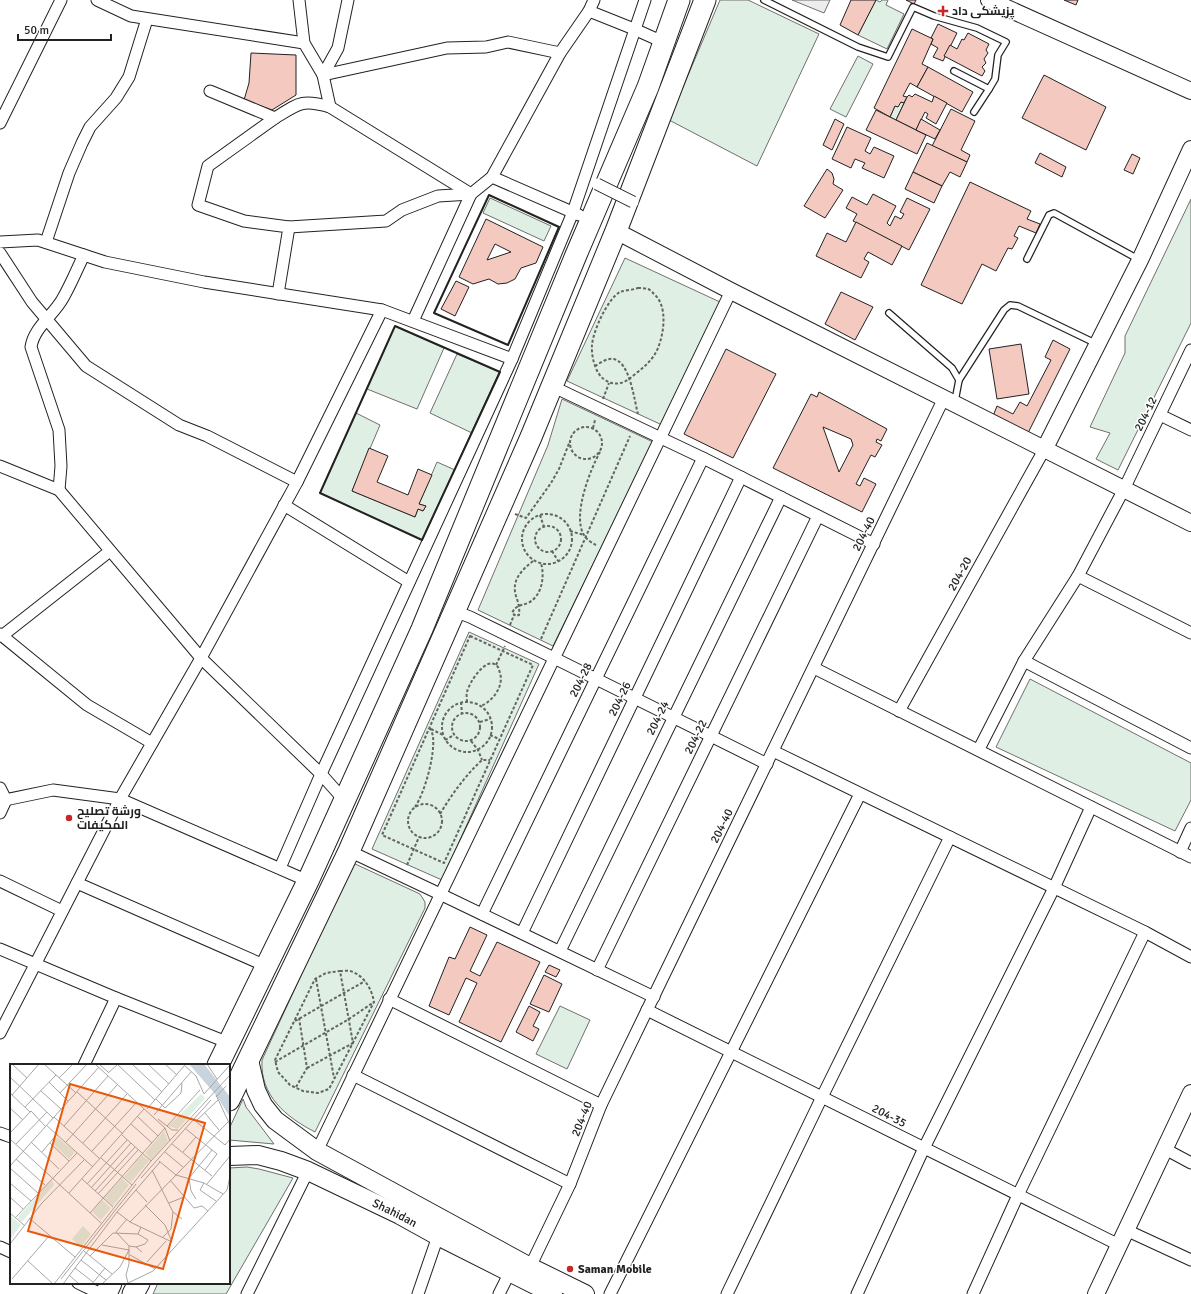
<svg xmlns="http://www.w3.org/2000/svg" width="1191" height="1294" viewBox="0 0 1191 1294" font-family="Signika,Cairo,sans-serif">
<rect width="100%" height="100%" fill="#fff"/>
<!-- green -->
<g fill="#e0efe3" stroke="#6f6f6f">
<path d="M720 0H748L819 34 757 166 669 120Z"/>
<path d="M876 0 880 2 882 0H888L886 5 904 14 887 49 858 35Z"/>
<path d="M858 56 873 64 846 117 830 109Z"/>
<path d="M901 102 904 103 896 120 890 117 895 106Z"/>
<path d="M490 198 551 226 544 241 483 213Z"/>
<path d="M1191 199V323L1118 470 1096 459 1110 433 1090 427 1125 353V336Z"/>
<path d="M625 258 720 302 662 425 567 381Z"/>
<path d="M395 326 444 348 417 409 367 389Z"/>
<path d="M457 354 500 372 472 433 430 413Z"/>
<path d="M562 399 653 442 553 646 478 610 548 445Z"/>
<path d="M356 413 380 425 352 491 415 517 418 509 423 511 426 506 419 504 437 462 455 470 422 540 320 493Z"/>
<path d="M469 632 539 664 442 880 372 849Z"/>
<path d="M1030 679 1191 763V800L1175 831 996 747Z"/>
<path d="M353 863 420 894 425 902V908L315 1132C286 1117 260 1096 262 1060Z"/>
<path d="M560 1006 590 1020 567 1069 536 1054Z"/>
<path d="M243 1099 246 1107 274 1144 229 1140V1129Z"/>
<path d="M247 1167 259 1169 293 1178 226 1294H153L158 1283H229V1168Z"/>
</g>
<!-- parking -->
<path fill="#ededed" stroke="#6f6f6f" d="M792 0H830L824 13Z"/>
<!-- building -->
<g fill="#f3c9c0" stroke="#222" fill-rule="evenodd">
<path d="M851 0H876L858 35 840 25Z"/>
<path d="M906 0H916L914 4Z"/>
<path d="M1064 0H1078L1076 5Z"/>
<path d="M938 24 957 33 943 61 933 57 938 48 931 44 933 39 931 38Z"/>
<path d="M912 29 933 39 922 64 928 67 917 87 910 83 903 96 907 97 904 103 901 102 898 107 895 106 890 117 874 108Z"/>
<path d="M968 33 989 44 986 50 988 53 984 59 986 63 982 67 985 71 982 76 944 56 950 45 957 49 962 39 964 40Z"/>
<path d="M251 53 296 55V95L272 110 244 100 249 83Z"/>
<path d="M928 67 973 92 962 112 917 87Z"/>
<path d="M1044 75 1106 107 1086 150 1022 118Z"/>
<path d="M915 94 932 102 934 96 947 103 936 124 926 118 928 114 925 112 916 130 896 120 907 97 909 95 912 97Z"/>
<path d="M951 109 975 121 961 150 970 155 967 162 932 146Z"/>
<path d="M876 110 926 135 917 154 866 130Z"/>
<path d="M835 119 844 124 832 150 823 145Z"/>
<path d="M921 119 940 130 935 139 916 130Z"/>
<path d="M847 127 871 138 865 151 870 154 874 147 894 156 884 178 862 168 865 163 855 159 851 168 832 159Z"/>
<path d="M927 143 967 162 960 177 950 172 942 186 913 172Z"/>
<path d="M1040 153 1066 167 1062 177 1035 163Z"/>
<path d="M1132 154 1140 158 1133 174 1124 170Z"/>
<path d="M827 169 832 173 834 179 833 184 843 190 825 218 804 206Z"/>
<path d="M913 172 942 186 934 203 905 189Z"/>
<path d="M970 182 1031 211 1027 219 1040 224 1036 233 1019 226 1014 236 1018 238 1012 249 1008 248 996 271 982 264 962 304 921 285Z"/>
<path d="M873 194 896 206 887 223 890 226 895 216 901 219 904 214 900 212 907 198 930 209 909 250 853 221 857 214 846 208 852 197 867 205Z"/>
<path d="M486 219 543 247 536 263 521 268 515 279 507 283 498 284 489 279 473 284 459 277ZM495 244 511 252 487 260Z"/>
<path d="M856 222 902 246 892 265 868 252 864 259 869 262 861 278 816 256 827 233 846 242Z"/>
<path d="M456 281 469 287 455 316 441 309Z"/>
<path d="M841 292 873 307 855 340 825 324Z"/>
<path d="M1053 340 1070 349 1028 433 993 416 997 406 1013 414 1020 402 1027 406 1051 360 1045 357Z"/>
<path d="M1021 344 1029 394 997 399 989 349Z"/>
<path d="M726 349 776 374 733 458 684 434Z"/>
<path d="M819 392 887 429 881 441 877 439 876 442 882 445 875 457 871 455 856 484 860 486 864 478 876 484 862 512 773 468 811 394 817 397ZM823 427 851 439 853 445 839 472Z"/>
<path d="M369 448 388 456 377 482 408 495 418 469 432 475 419 504 426 506 423 511 418 509 415 517 352 491Z"/>
<path d="M470 927 487 935 470 971 480 976 497 942 540 962 501 1042 459 1022 477 983 466 978 449 1015 429 1006 449 957 455 959Z"/>
<path d="M549 965 560 970 556 977 545 972Z"/>
<path d="M544 975 562 984 549 1012 530 1004Z"/>
<path d="M529 1006 540 1012 533 1026 539 1029 533 1041 516 1032Z"/>
</g>
<g fill="none" stroke-linecap="round" stroke-linejoin="round">
<!-- lane casing -->
<g stroke="#222" stroke-width="8">
<g id="lane">
<path d="M764 0 858 47 888 57 913 7 934 16 977 28 1006 42 998 55 995 79 989 89 954 71"/>
<path d="M974 112 989 89"/>
<path d="M1027 259 1049 215 1054 213 1138 259"/>
<path d="M889 313 952 368 959 380 955 401"/>
<path d="M959 380 1004 310 1010 305 1018 306 1097 344"/>
</g>
</g>
<!-- street casing -->
<g stroke="#222" stroke-width="13">
<g id="street">
<path d="M97 0 131 16 304 43"/>
<path d="M299 0 304 43 323 75 330 107"/>
<path d="M589 11 634 29 663 42"/>
<path d="M323 75 447 48 486 47 508 42 560 53"/>
<path d="M323 75 338 48 348 0"/>
<path d="M210 91 275 118 208 166 198 205 244 221 289 227 278 294"/>
<path d="M275 118C299 103 302 99 330 107L471 194 413 321"/>
<path d="M0 123 61 0"/>
<path d="M492 177 579 215"/>
<path d="M289 227 386 221 402 210 438 196 471 194 492 177 560 53 589 11 594 0"/>
<path d="M0 242 38 240 105 262 204 282 382 310 512 359"/>
<path d="M46 242 69 173 82 143 90 127 116 98 129 77 147 19"/>
<path d="M0 253 32 302 86 366 179 425 207 436 297 482"/>
<path d="M551 388 562 391 703 458 874 544"/>
<path d="M1160 415 1191 430"/>
<path d="M0 466 59 490 201 658 321 774 345 801"/>
<path d="M59 490 61 466 59 430 31 347C34 327 54 315 63 298 71 284 77 269 84 255"/>
<path d="M284 505 409 582"/>
<path d="M1078 576 1191 633"/>
<path d="M454 611 470 617 554 658 767 764"/>
<path d="M0 634 87 705 152 743"/>
<path d="M2 636 110 551"/>
<path d="M1024 661 1191 748"/>
<path d="M814 668 1191 857"/>
<path d="M899 711 1044 450"/>
<path d="M979 749 1024 661 1078 576 1124 489 1191 350"/>
<path d="M773 751 1145 932 1191 957"/>
<path d="M0 788 6 800 0 813"/>
<path d="M0 801 53 790 120 799 308 881"/>
<path d="M349 851 440 894 654 997"/>
<path d="M1180 852 1191 828"/>
<path d="M280 868 321 774 512 359 573 212 645 0"/>
<path d="M0 881 62 911"/>
<path d="M77 883 266 966"/>
<path d="M482 914 703 458"/>
<path d="M522 933 741 477"/>
<path d="M0 949 116 998 229 1043"/>
<path d="M560 951 781 497"/>
<path d="M597 970 818 516"/>
<path d="M389 999 601 1105"/>
<path d="M647 1010 1119 1245"/>
<path d="M0 1033 120 799 201 658 297 482 382 310"/>
<path d="M84 1065 116 998"/>
<path d="M353 1075 570 1184"/>
<path d="M0 1133 11 1137"/>
<path d="M1165 1149 1191 1163"/>
<path d="M317 1151 731 291"/>
<path d="M1126 1230 1191 1260"/>
<path d="M0 1247 11 1252"/>
<path d="M530 1267 570 1184 601 1105 944 398"/>
<path d="M78 1283 101 1294"/>
<path d="M247 1294 308 1171"/>
<path d="M418 1294 438 1236"/>
<path d="M499 1294 510 1272"/>
<path d="M610 1294 860 794"/>
<path d="M727 1294 822 1097 950 837"/>
<path d="M857 1294 924 1148 1054 888 1091 807"/>
<path d="M973 1294 1018 1195 1145 932"/>
</g>
</g>
<!-- secondary casing -->
<g stroke="#222" stroke-width="18">
<g id="secondary">
<path d="M989 0 1191 91"/>
<path d="M616 231 731 291 1191 523"/>
<path d="M1044 450 1140 260 1191 149"/>
<path d="M1096 1294 1191 1093"/>
</g>
</g>
<!-- primary casing -->
<g stroke="#222" stroke-width="20">
<g id="primary">
<path d="M249 1060 256 1090 263 1105 275 1120 317 1151 530 1267 585 1294"/>
<path id="s1" d="M229 1156 258 1155 281 1161 308 1171 400 1215 438 1236 553 1294"/>
</g>
</g>
<!-- highway casing -->
<g stroke="#222" stroke-width="23">
<g id="highway">
<path d="M218 1065 308 881 422 629 576 255 648 87 679 0"/>
<path d="M229 1100 349 851 531 437 616 231 705 0"/>
<path d="M106 1294 111 1283"/>
<path d="M133 1294 139 1283"/>
</g>
</g>
<!-- path -->
<g stroke="#646464" stroke-width="2" stroke-dasharray="3 2" stroke-linecap="butt">
<path d="M638 288C641 288 645 288 647 289 650 289 652 292 654 294 668 306 664 333 658 348 653 360 644 367 634 375 625 383 616 387 605 380 595 374 591 355 592 345 593 331 608 298 620 292 625 290 633 290 638 288Z"/>
<path d="M595 366C600 363 607 358 613 359 630 361 634 400 638 414"/>
<path d="M603 399 609 383"/>
<circle cx="586" cy="443" r="16"/>
<path d="M593 428 595 420"/>
<circle cx="547" cy="539" r="25"/>
<path d="M515 514 526 518 551 483 559 469 570 441"/>
<path d="M540 515 544 527"/>
<circle cx="548" cy="539" r="13"/>
<path d="M570 531 584 535"/>
<path d="M596 545C592 543 586 539 584 535 572 516 590 470 600 452"/>
<path d="M552 551 558 561"/>
<path d="M533 561C522 570 511 580 516 596 518 602 520 608 519 615L516 616 512 613C516 605 520 606 528 603 542 596 545 577 541 563"/>
<path d="M510 625 514 615"/>
<path d="M470 636 533 665 444 863 382 835Z"/>
<path d="M541 639 630 436"/>
<path d="M496 665 505 646"/>
<circle cx="467" cy="727" r="25"/>
<path d="M461 702 462 714"/>
<path d="M467 702C467 699 466 695 467 692 469 683 485 657 496 665 499 667 499 670 500 673 504 686 493 701 481 706"/>
<circle cx="466" cy="727" r="14"/>
<path d="M480 722 490 719"/>
<path d="M431 729 443 735"/>
<path d="M490 735 499 739"/>
<path d="M445 740 454 735"/>
<path d="M471 741 478 750 482 760"/>
<circle cx="425" cy="821" r="17"/>
<path d="M415 807C425 792 435 755 433 737 433 734 431 731 430 728"/>
<path d="M440 814C452 794 465 776 482 760H490"/>
<path d="M407 865 419 837"/>
<path d="M340 971C344 971 349 970 353 972 365 977 372 990 374 1002L329 1089 318 1093 303 1091 290 1085 278 1072 275 1060 315 979 326 973Z"/>
<path d="M316 979 334 1078"/>
<path d="M295 1021 365 981"/>
<path d="M275 1062 349 1019 374 1002"/>
<path d="M307 1068 353 1043 340 971"/>
<path d="M296 1087 307 1068 299 1018"/>
</g>
<!-- lane -->
<use href="#lane" stroke="#fff" stroke-width="5.5"/>
<!-- street -->
<use href="#street" stroke="#fff" stroke-width="11"/>
<!-- secondary -->
<use href="#secondary" stroke="#fff" stroke-width="16"/>
<!-- primary -->
<use href="#primary" stroke="#fff" stroke-width="18"/>
<!-- highway -->
<use href="#highway" stroke="#fff" stroke-width="21"/>
<!-- street-bridge casing -->
<g stroke="#222" stroke-width="13" stroke-linecap="butt">
<path id="street-bridge" d="M597 184 633 202"/>
</g>
<!-- street-bridge -->
<use href="#street-bridge" stroke="#fff" stroke-width="11"/>
<!-- wall -->
<g stroke="#222" stroke-width="2">
<path d="M489 195 559 227 508 345 434 313Z"/>
<path d="M395 326 500 372 422 540 320 493Z"/>
</g>
</g>
<!-- markers -->
<g fill="#c62828" stroke="#fff" stroke-width="1.5">
<path d="M941 5h4v4h4v4h-4v4h-4v-4h-4v-4h4z"/>
<circle cx="69" cy="818" r="4"/>
<circle cx="570" cy="1269" r="4"/>
</g>
<g text-anchor="middle" dominant-baseline="central" stroke-width="3" stroke-linejoin="round" paint-order="stroke">
<!-- poi labels -->
<g font-size="12" font-weight="bold" fill="#222" stroke="#fff" text-anchor="start">
<text x="952" y="11">پزیشکی داد</text>
<text x="77" y="811">ورشة تصليح<tspan x="77" dy="14">المكيفات</tspan></text>
<text x="578" y="1269">Saman Mobile</text>
</g>
<!-- street labels -->
<g font-size="12" fill="#222" stroke="#fff">
<text transform="translate(1146 414) rotate(-64)">204-12</text>
<text transform="translate(864 534) rotate(-64)">204-40</text>
<text transform="translate(960 574) rotate(-61)">204-20</text>
<text transform="translate(581 680) rotate(-64)">204-28</text>
<text transform="translate(620 699) rotate(-64)">204-26</text>
<text transform="translate(658 718) rotate(-64)">204-24</text>
<text transform="translate(696 737) rotate(-64)">204-22</text>
<text transform="translate(722 826) rotate(-64)">204-40</text>
<text transform="translate(889 1116) rotate(27)">204-35</text>
<text transform="translate(582 1119) rotate(-68)">204-40</text>
<text stroke="none"><textPath href="#s1" startOffset="178">Shahidan</textPath></text>
</g>
</g>
<!-- overview -->
<g transform="translate(10 1064)">
<rect width="220" height="220" fill="#fff"/>
<path d="M191 30 195 34 168 65 158 62ZM154 67 158 77 141 96 135 89ZM47 73 65 88 59 95 42 79ZM132 91 139 97 121 118 114 113ZM112 114 119 121 103 142 94 134ZM42 116 44 121 12 158 7 154ZM92 136 101 144 91 156 82 148ZM0 151 11 161 0 176ZM73 162 81 170 71 183 62 175Z" fill="#e0efe3"/>
<path d="M179 0H194L220 33V53L206 31Z" fill="#c7d3dd"/>
<path fill="none" stroke="#a7a7a7" stroke-width="1" d="M2 0 17 14M34 0 66 29M85 0 155 64 160 77M89 0 99 9M107 0 145 36M122 0 152 28M138 0 159 20M155 0 167 11M173 0 186 12 194 30 220 1M197 0 207 15M98 9 107 1M0 13 43 54M49 14 63 0M39 18 58 37M31 27 51 45M67 28 113 70M0 29 20 48M50 29 77 0M2 31 29 0M206 31 220 61M206 33 216 22M146 35 155 44 171 29 172 19M15 43 46 11M0 44 13 56M137 45 174 2M195 49 209 66M144 51 181 8M127 52 148 72M44 53 90 95M148 55 162 66H168M184 56 215 81 220 75M186 57 208 36M121 60 142 79M36 61 83 103M54 62 98 12M157 62 190 26M176 65 207 90 195 106M0 69 21 47 35 62M112 71 141 97M0 75 91 159M21 78 49 105M56 78 107 21M40 79 59 97M73 79 117 30M6 80 37 48M162 80 202 112M82 87 127 38M32 88 47 70M155 88 173 103M173 88 186 73M91 94 122 121M6 95 35 121M149 97 166 111 194 119 213 130M0 102 89 3M0 104 28 129M142 106 163 148 172 155M131 114 201 36M72 115 103 143M160 116 184 144 192 142 198 147M0 119 21 137M194 119 190 126 206 137M77 120 117 76M197 120 220 92M81 124 121 79M126 126 137 138M85 127 125 83M59 129 134 45M88 130 128 86M0 133 13 145M186 135 181 127 179 114 202 86M159 139 174 133M135 141 155 161 162 178M107 148 120 158 162 178M0 149 14 161M80 149 155 64M5 154 67 89M19 154 65 193M117 155 106 168 119 182 126 183M120 158 218 58M131 163 128 170 138 176 135 180 126 183 132 188M152 174 161 165 163 148M0 180 32 139 75 95M92 181 119 186M74 187 102 210M120 191 145 205M80 192 103 169 128 170M71 196 96 216M18 197 43 220M137 198 156 177M65 204 83 218M59 211 69 220M2 215 39 172M51 215 126 120M118 219 116 211 119 200V182M44 220 141 97 220 11M53 220 107 148 150 98M82 220 95 204M92 220 110 203 119 186M116 220 143 207 217 126 220 112"/>
<path fill="#e8590c" fill-opacity="0.15" stroke="#e8590c" stroke-width="2" d="M60 20 195 59 153 205 18 167Z"/>
<rect width="220" height="220" fill="none" stroke="#222" stroke-width="2"/>
</g>
<!-- scale -->
<path d="M18 34v6h93v-6" fill="none" stroke="#222222" stroke-width="2"/>
<text x="24" y="34" font-size="12" fill="#222222" stroke="#ffffff" stroke-width="3" paint-order="stroke">50 m</text>
</svg>
